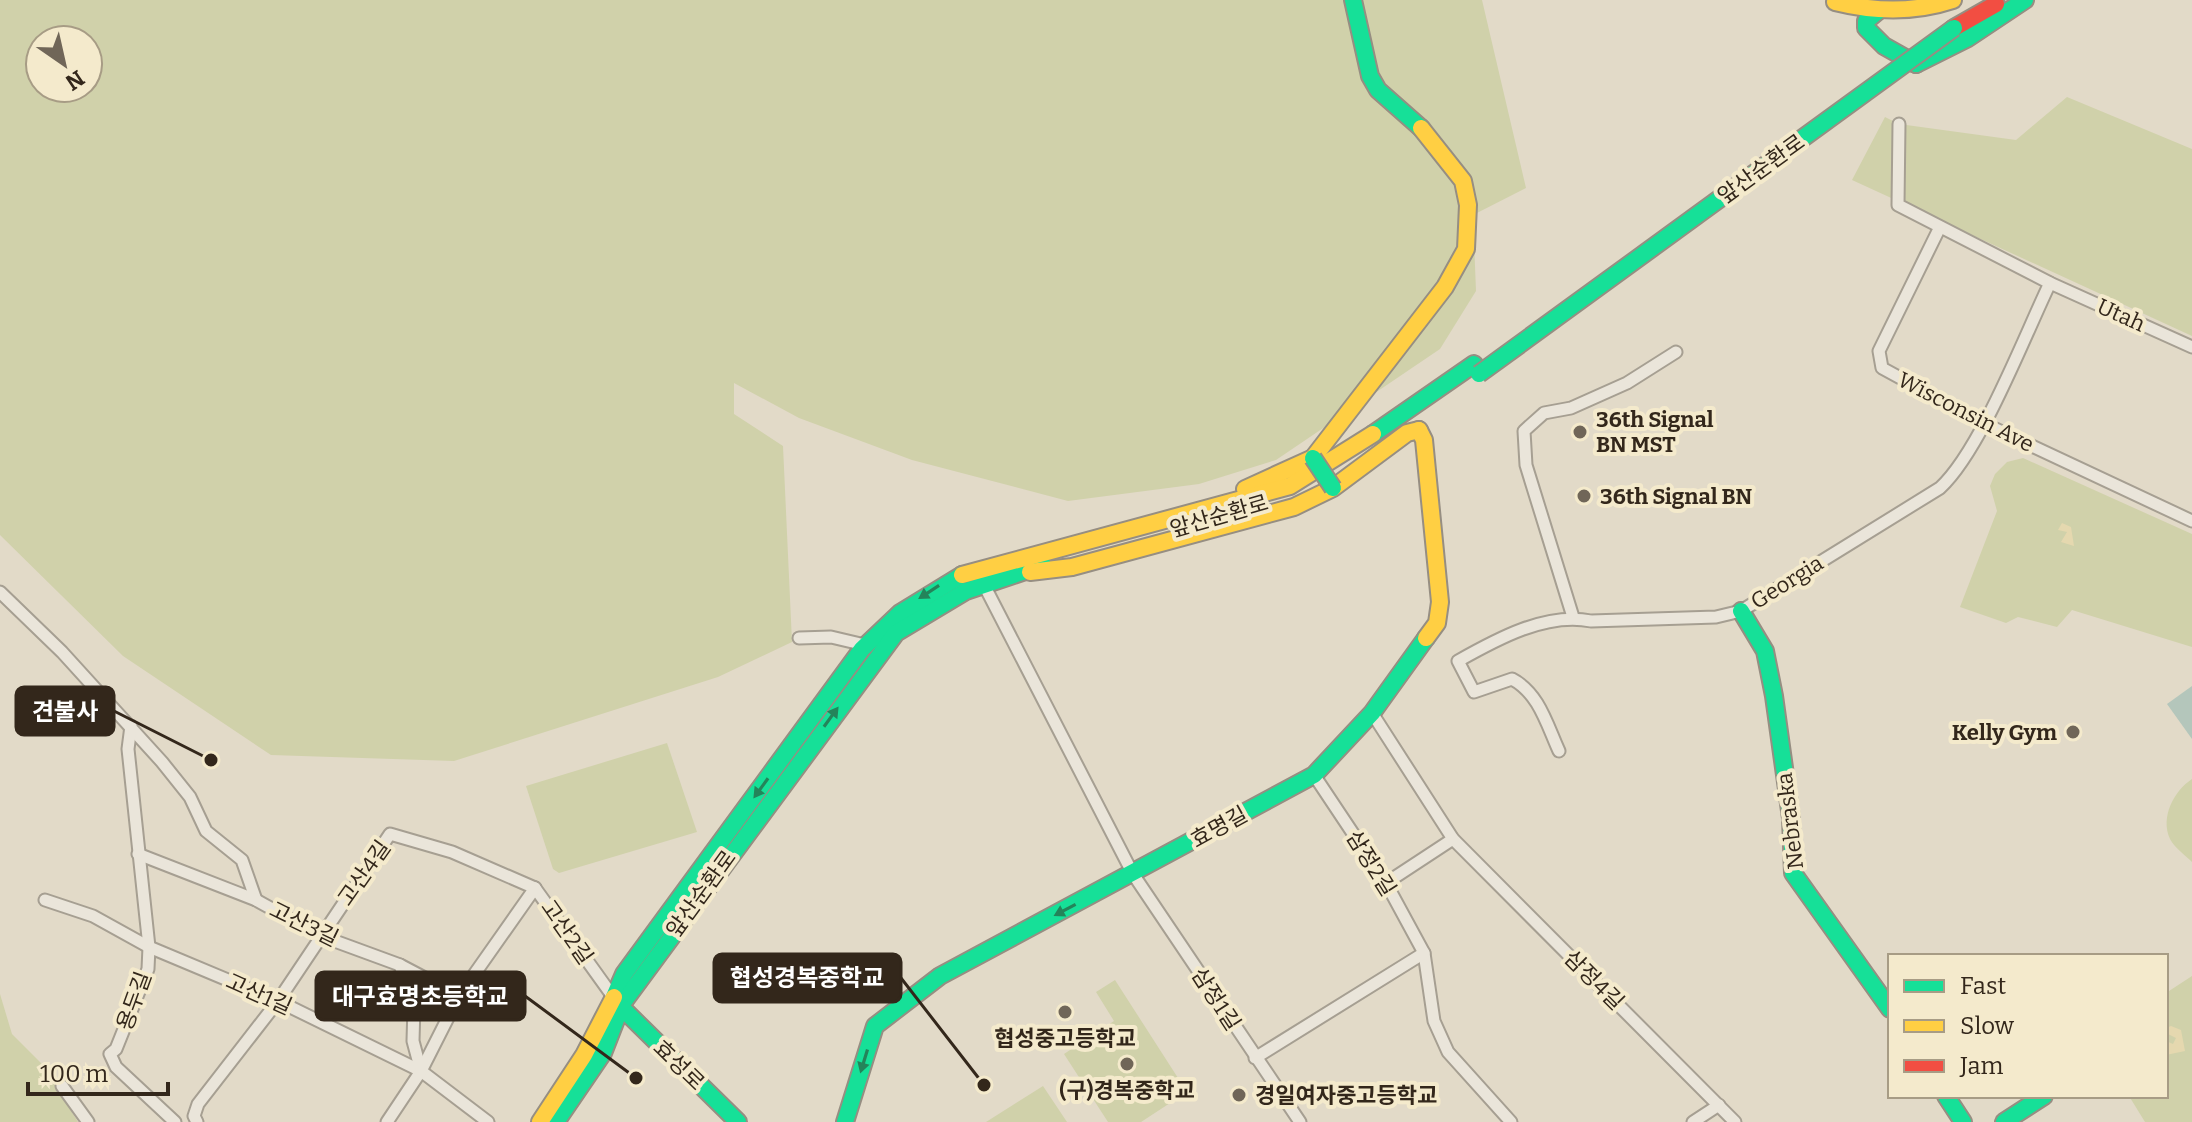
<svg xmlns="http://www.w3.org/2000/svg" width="2192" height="1122" viewBox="0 0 2192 1122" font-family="Bitter,'Noto Sans KR',serif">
<rect width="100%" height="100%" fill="#e2dac8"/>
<!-- green -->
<g fill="#d0d1aa" fill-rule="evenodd">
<path d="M0 0H1482L1526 188 1473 215 1476 291 1440 349 1276 460 1199 484 1068 501 912 460 799 418 734 383V414L783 446 792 642 718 677 454 761 271 755 123 656 0 535ZM40 40H88V88H40Z"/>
<path d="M2067 97 2192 149V336L1852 180 1885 117 1899 124 2016 140Z"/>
<path d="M2023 458 2192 534V647L2072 610 2057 627 2018 617 2006 623 1960 607 1997 511 1990 486 1995 474 2007 462Z"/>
<path d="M667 743 697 832 559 873 553 869 526 786Z"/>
<path d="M2192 779V862C2186 856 2174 847 2170 839 2160 817 2174 791 2192 779Z"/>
<path d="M2192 976V1122H2145L2129 1096H2166V993Z"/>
<path d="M1115 980 1187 1092 1141 1122H1108L1064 1054 1114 1021 1096 992Z"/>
<path d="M0 994 12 1034 41 1063 78 1122H0Z"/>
<path d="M1043 1086 1067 1122H986Z"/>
</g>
<!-- sand -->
<g fill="#e5d8af">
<path d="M2062 523 2071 527 2074 546 2061 542 2067 532 2058 530Z"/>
<path d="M2171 1026 2181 1030 2185 1051 2166 1055V1041L2173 1044 2176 1038 2166 1033V1028Z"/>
</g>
<!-- water -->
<path fill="#b4c6bb" d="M2192 686V739L2167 704Z"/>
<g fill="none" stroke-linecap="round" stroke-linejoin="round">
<!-- street casing -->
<g stroke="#a69f92" stroke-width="15">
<g id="street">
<path d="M1899 124 1898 205 2050 283 2192 347"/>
<path d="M1940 227 1879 351 1882 368 1983 423 2192 521"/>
<path d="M983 583 1133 874 1300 1122"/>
<path d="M0 592 62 652 162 762 190 797 206 831 242 860 256 900"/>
<path d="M1573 617 1526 465 1524 431 1544 413 1571 408 1627 383 1676 352"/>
<path d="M799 638 831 637 865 645"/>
<path d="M1372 713 1453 839 1735 1122"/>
<path d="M131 726 128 749 149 947 148 969 116 1049 110 1054 116 1067 175 1122"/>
<path d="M1559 751C1547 725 1539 693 1512 679L1474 692 1458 661C1497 639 1546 612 1591 621L1716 617 1741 611 1940 488C1981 450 2024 337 2050 283"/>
<path d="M1314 775 1386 883 1424 953 1434 1021 1448 1052 1511 1122"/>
<path d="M138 854 256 900 321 936 400 965 459 996"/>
<path d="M1386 883 1453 839"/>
<path d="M535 888 614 998"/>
<path d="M45 900 93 916 149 947 278 1001 421 1071 488 1122"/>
<path d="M400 965 414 1006 413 1041 421 1071"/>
<path d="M1255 1058 1424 953"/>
<path d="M62 1086 88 1122"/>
<path d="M197 1122 194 1116 198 1104 278 1001 390 834 452 852 535 888"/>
<path d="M387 1122 421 1071 459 996 535 888"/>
<path d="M1693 1122 1719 1105"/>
</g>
</g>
<!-- fast casing -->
<g stroke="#968e82" stroke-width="20">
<g id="fast">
<path d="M1353 0 1370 76 1378 90 1421 128"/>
<path d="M1878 11 1866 21V28L1884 46 1916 64"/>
<path d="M1916 64 1968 38 2025 0"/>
<path d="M1373 434 1474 364"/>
<path d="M1741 611 1765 651 1774 696 1791 818 1793 873 1890 1009"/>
<path d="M614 997 624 974 862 649 900 613 962 575"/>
<path d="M625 1000 896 633 966 591 1043 565"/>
<path d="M1946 1096 1963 1122"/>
<path d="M556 1122 603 1053 621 1007 738 1122"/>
<path d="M845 1122 875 1026 940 976 1314 775 1372 713 1426 638"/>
<path d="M2004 1122 2044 1096"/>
</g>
</g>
<!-- slow casing -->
<g stroke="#968e82" stroke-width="20">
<g id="slow">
<path d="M1835 2C1875 12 1914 13 1953 0"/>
<path d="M1419 430 1424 440 1440 602 1437 623 1426 638"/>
<path d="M1313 458 1445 287 1466 249 1468 205 1463 181 1421 128"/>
<path d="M1245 489 1313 458"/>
<path d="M1030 572 1072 567 1294 507 1333 488 1407 433 1419 430"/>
<path d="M962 575 1290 486 1373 434"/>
<path d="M540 1122 584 1055 614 997"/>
</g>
</g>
<!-- jam casing -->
<g stroke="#968e82" stroke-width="20">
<path id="jam" d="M1954 28 1996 4"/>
</g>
<!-- street -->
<use href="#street" stroke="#eae5da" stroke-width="11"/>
<!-- fast -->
<use href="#fast" stroke="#16e098" stroke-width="16"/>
<!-- slow -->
<use href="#slow" stroke="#ffcf43" stroke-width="16"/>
<!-- jam -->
<use href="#jam" stroke="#f24e42" stroke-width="16"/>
<!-- fast-bridge casing -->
<g stroke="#968e82" stroke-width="20" stroke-linecap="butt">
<g id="fast-bridge">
<path d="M1479 374 1954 28"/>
<path d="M1313 458 1333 488"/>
</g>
</g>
<!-- fast-bridge -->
<use href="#fast-bridge" stroke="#16e098" stroke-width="16"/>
</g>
<!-- one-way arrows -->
<defs><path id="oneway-solid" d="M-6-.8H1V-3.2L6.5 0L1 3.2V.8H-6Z" transform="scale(2)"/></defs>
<g fill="#24845a">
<use href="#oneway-solid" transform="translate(929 592) rotate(147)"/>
<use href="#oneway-solid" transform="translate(831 717) rotate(-54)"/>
<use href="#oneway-solid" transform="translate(761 788) rotate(126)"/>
<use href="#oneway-solid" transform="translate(1065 910) rotate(152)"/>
<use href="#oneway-solid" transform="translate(864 1061) rotate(107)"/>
</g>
<!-- markers -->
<g fill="#706658" stroke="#f4eacc" stroke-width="3">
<circle cx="1580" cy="432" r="8"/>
<circle cx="1584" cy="496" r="8"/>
<circle cx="2073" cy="732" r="8"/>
<circle cx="1065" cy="1012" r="8"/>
<circle cx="1127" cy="1064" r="8"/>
<circle cx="1239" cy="1095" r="8"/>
</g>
<g text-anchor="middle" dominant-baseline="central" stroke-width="8" stroke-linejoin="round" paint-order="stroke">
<!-- street labels -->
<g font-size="22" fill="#33271b" stroke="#f4eacc">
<text transform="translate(1761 169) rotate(-36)">앞산순환로</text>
<text transform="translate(2121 315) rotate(24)">Utah</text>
<text transform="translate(1966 412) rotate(27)">Wisconsin Ave</text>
<text transform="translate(1219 516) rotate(-16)">앞산순환로</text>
<text transform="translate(1787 582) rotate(-32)">Georgia</text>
<text transform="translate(1790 821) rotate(-97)">Nebraska</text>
<text transform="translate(1219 827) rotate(-29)">효명길</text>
<text transform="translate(1371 863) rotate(58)">삼정2길</text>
<text transform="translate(364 873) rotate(-55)">고산4길</text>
<text transform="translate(701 894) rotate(-54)">앞산순환로</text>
<text transform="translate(304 924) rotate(26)">고산3길</text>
<text transform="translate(567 932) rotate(55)">고산2길</text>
<text transform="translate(1594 980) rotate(45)">삼정4길</text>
<text transform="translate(259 994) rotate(24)">고산1길</text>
<text transform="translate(1216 999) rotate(57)">삼정1길</text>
<text transform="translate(134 1001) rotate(-70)">용두길</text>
<text transform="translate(679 1065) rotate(44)">효성로</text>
</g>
<!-- poi labels -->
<g font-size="22" font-weight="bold" fill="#33271b" stroke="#f4eacc" text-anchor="start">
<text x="1596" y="419">36th Signal<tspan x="1596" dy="25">BN MST</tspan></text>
<text x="1600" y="496">36th Signal BN</text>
<text x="2057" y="732" text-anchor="end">Kelly Gym</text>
<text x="1065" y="1038" text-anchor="middle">협성중고등학교</text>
<text x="1127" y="1090" text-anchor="middle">(구)경복중학교</text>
<text x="1255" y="1095">경일여자중고등학교</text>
</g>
</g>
<!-- callouts -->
<path fill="none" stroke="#33271b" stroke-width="3" d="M211 760L114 711M984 1085L901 978M636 1078L525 996"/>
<g fill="#33271b" stroke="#f4eacc" stroke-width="3">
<circle cx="211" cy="760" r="8"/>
<circle cx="984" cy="1085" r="8"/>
<circle cx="636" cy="1078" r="8"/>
</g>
<g fill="#33271b" stroke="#33271b" stroke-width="3">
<rect x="16" y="687" width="98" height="48" rx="8"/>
<rect x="714" y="954" width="187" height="48" rx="8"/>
<rect x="316" y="972" width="209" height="48" rx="8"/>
</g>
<g font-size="24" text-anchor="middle" font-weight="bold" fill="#fff">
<text x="65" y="720">견불사</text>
<text x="807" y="986">협성경복중학교</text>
<text x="420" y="1005">대구효명초등학교</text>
</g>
<!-- legend -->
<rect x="1888" y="954" width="280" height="144" fill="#f4eacc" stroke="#a79c85" stroke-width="2"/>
<rect x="1904" y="980" width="40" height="12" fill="#16e098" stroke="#a79c85" stroke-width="2"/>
<text x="1960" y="994" font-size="24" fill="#33271b">Fast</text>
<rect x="1904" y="1020" width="40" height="12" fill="#ffcf43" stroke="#a79c85" stroke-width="2"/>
<text x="1960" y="1034" font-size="24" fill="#33271b">Slow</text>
<rect x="1904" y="1060" width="40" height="12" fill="#f24e42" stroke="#a79c85" stroke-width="2"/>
<text x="1960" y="1074" font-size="24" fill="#33271b">Jam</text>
<!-- north arrow -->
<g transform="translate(64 64) rotate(146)"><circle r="38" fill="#f4eacc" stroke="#a79c85" stroke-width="2"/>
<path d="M0-6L14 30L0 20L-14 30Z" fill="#706658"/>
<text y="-12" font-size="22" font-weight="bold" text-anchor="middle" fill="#33271b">N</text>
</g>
<!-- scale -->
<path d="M28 1082v12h140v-12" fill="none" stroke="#33271b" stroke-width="4"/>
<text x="40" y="1082" font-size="24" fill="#33271b" stroke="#f4eacc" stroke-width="6" paint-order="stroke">100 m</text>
</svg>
